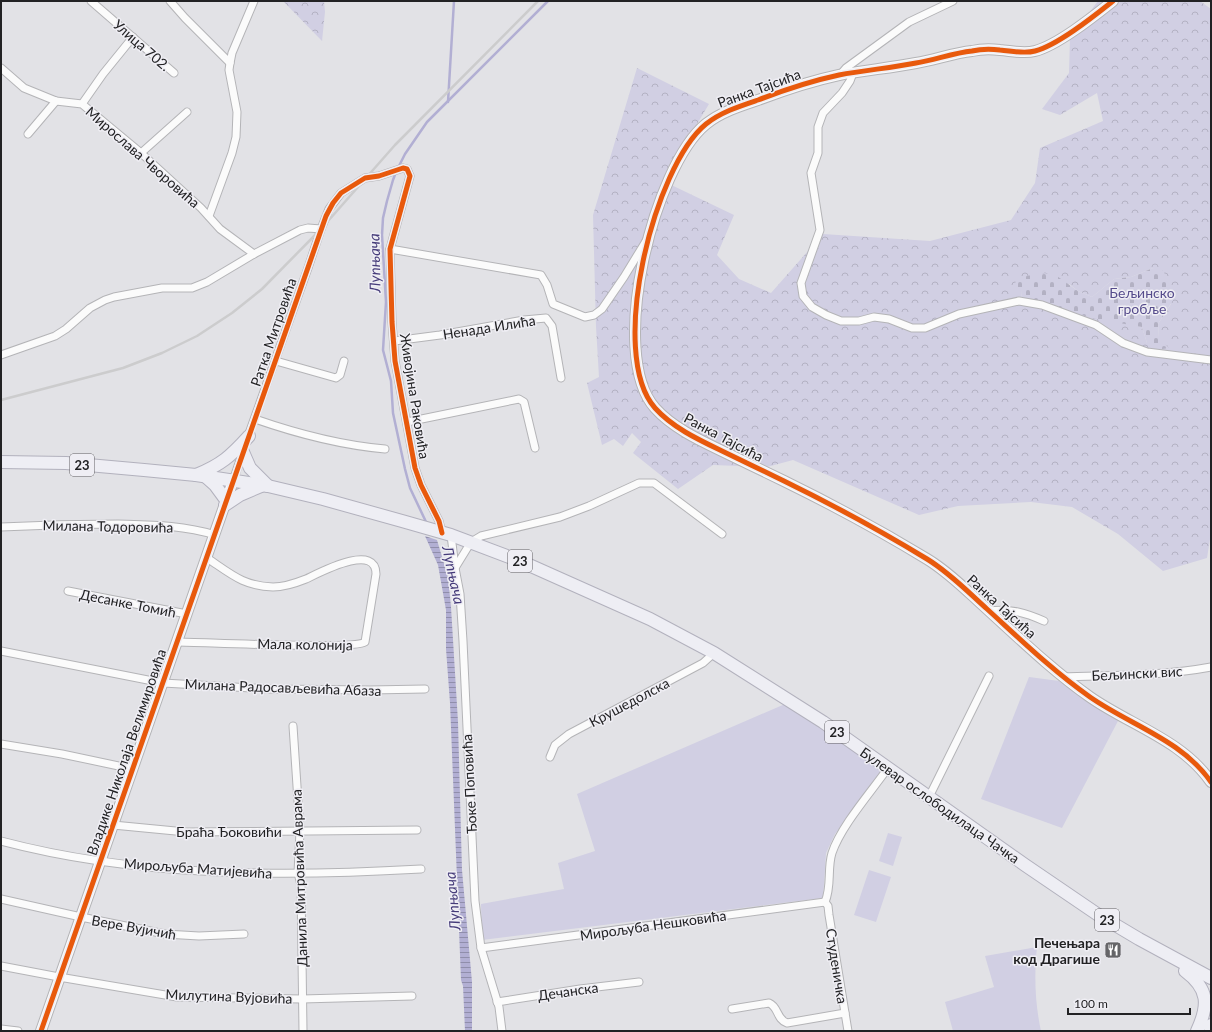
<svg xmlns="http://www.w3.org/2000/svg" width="1212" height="1032" viewBox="0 0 1212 1032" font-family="Lato,sans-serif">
<defs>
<pattern id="forest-crowns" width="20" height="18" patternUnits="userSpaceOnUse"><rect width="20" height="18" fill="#d1cfe3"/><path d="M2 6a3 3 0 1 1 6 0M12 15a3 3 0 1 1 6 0" fill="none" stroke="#b3b1c3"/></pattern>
<pattern id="cemetery-stones" width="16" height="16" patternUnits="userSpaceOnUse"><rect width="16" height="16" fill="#d1cfe3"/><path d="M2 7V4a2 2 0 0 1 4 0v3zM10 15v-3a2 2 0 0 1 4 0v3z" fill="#b3b1c3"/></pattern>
<pattern id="water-rules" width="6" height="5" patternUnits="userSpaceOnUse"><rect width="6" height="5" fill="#b2afd3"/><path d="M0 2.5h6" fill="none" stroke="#908eab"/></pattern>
</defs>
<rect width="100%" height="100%" fill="#e2e2e6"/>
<!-- grass -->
<g fill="#d1cfe3">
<path d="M1029 677 1059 681 1118 721 1062 828 981 799Z"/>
<path d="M785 704 882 771 835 834 826 853 823 898 482 940 481 904 564 889 558 863 595 851 577 794Z"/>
<path d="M888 833 902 837 893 866 879 861Z"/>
<path d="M869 870 891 877 876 922 854 915Z"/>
<path d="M1037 947C1034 975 1035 1004 1041 1031H953L945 1002 994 987 985 956Z"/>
</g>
<!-- forest -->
<g fill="url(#forest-crowns)" fill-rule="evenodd">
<path d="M283 1H324L325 12 322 41Z"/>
<path d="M1098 1H1200L1211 9V533L1207 558 1163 571 1118 534 1072 507 1031 502 958 506 919 515 793 460 767 467 713 465 678 489 633 453 641 442 632 433 623 446 614 439 602 445 587 383 599 377 596 327 593 215 637 68 709 104 663 181 734 215 717 255 739 279 771 293 823 234 930 241 1011 220 1035 183 1040 148 1103 121 1097 93 1060 115 1042 109 1069 73 1070 38ZM1153 268 1171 304 1158 324 1159 337 1147 343 1142 327 1037 300 1022 301 1021 291 1069 284 1078 291 1092 297 1114 279 1131 277Z"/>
</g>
<!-- cemetery -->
<path fill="url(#cemetery-stones)" d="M1153 268 1163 271 1177 294 1158 324 1159 337 1169 348 1162 349 1151 348 1147 343 1142 327 1091 318 1037 300 1022 301 1021 291 1015 286 1016 279 1039 273 1054 274 1078 291 1092 297 1114 279 1131 277Z"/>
<!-- water -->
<path fill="url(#water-rules)" d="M425 536 437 540 448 577 451 607 458 722 462 870 472 982V1031H465L463 986 461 980 450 703 446 649V610L438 565Z"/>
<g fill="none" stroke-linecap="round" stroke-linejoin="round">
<!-- stream -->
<g stroke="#b2afd3" stroke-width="2.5">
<path d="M448 102 454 1"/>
<path d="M398 168 405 154 427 122 548 1"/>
<path d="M396 172 393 180 387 201 383 218 382 235 386 302 383 350 391 381 393 413 405 469 410 488 427 524"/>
</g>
<!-- street casing -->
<g stroke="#b4b4b7" stroke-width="9">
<g id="street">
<path d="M91 1 174 73"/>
<path d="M170 1 185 18 230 63"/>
<path d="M1 68 24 88 56 101 82 104 141 153 201 208 220 229 254 254"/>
<path d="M853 73 850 81 842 93 823 113 818 127V153L811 173 820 230 801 283 803 296 812 307 826 315 841 321H859L874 317 889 319 912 328H925L959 314 1019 301 1042 305 1096 325 1123 343 1147 352 1211 360"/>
<path d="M840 75 846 68 909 22 953 1"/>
<path d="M82 104 103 74 133 37"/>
<path d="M28 134 56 101"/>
<path d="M141 153 187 112"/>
<path d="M209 216 232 153 236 137 237 112 229 70 230 63 232 53 254 1"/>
<path d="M390 249 541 275 547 285 553 304 585 317 594 315 602 309 624 277 646 241"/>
<path d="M394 341 440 335 524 320 546 318 552 326 561 378"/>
<path d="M1 355 55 336 66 329 90 308 105 300 114 297 162 288H192L207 282 254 254 300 230 308 228 321 229"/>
<path d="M276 361 336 378 340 375 344 361"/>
<path d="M255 419C298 434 340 445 385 449"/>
<path d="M407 422 519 399 524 402 535 448"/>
<path d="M247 439 308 268 321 229 329 209 341 193 365 178 379 176 403 168 407 169 410 176 390 249 392 322 395 361 415 468 421 485 439 521 442 533"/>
<path d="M233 481 243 451"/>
<path d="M1 527C40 525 79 524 118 524 150 525 183 525 215 535"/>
<path d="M451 535 455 568 460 594 463 641 475 901 481 948 499 1007 502 1031"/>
<path d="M455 568 471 542 481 536 560 517 589 506 639 483H654L722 534"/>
<path d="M68 591 187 614"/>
<path d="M989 611C1010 608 1026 613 1044 621"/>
<path d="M178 642C201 642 355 650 365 642L376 574C376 542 319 573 306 579 296 583 284 587 273 587 243 586 231 574 207 558"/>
<path d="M1 651 163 683 270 689 370 690 425 689"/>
<path d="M1063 677C1113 675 1163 676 1211 667"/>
<path d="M293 726 300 831 298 873 301 885 303 1031"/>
<path d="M1 744 62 754 133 769"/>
<path d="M550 757 555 745 569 734 703 663 714 653"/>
<path d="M929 797 989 676"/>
<path d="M113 825 186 832 417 830"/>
<path d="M1 841C137 877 281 877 421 869"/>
<path d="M1 899 81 917 165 934 199 936 244 934"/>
<path d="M825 902C832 886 827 869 832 853 841 826 871 792 888 768"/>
<path d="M825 902 828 906 829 915 848 1031"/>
<path d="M481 948 825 902"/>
<path d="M1 966 59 977 177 997 302 999 412 996"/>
<path d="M497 1002 580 989 639 982"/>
<path d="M732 1009 769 1003C779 1007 776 1019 787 1023L845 1013"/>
<path d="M1 1029 18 1031"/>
</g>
</g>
<!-- secondary casing -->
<g stroke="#b4b4b7" stroke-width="12">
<g id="secondary">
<path d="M1113 1C1094 16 1058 45 1035 51 1024 54 1012 51 1000 50 991 49 981 49 972 51 953 53 935 60 916 63 891 68 865 70 839 75 811 81 784 90 758 100 740 106 721 112 706 124 654 166 607 354 655 408 672 427 697 439 720 450 741 460 763 471 784 481 833 505 881 531 927 559 950 573 968 592 987 609 1020 639 1053 671 1090 697 1130 725 1182 740 1211 782"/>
<path d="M41 1031 233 481"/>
</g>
</g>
<!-- primary casing -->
<g stroke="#b2b1bd" stroke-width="14">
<g id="primary">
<path d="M243 452 250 468 268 486"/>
<path d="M1 462 66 463 144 470 196 475 268 486 323 499 402 521 451 535 520 561 650 619 714 653 823 722 1025 865 1097 914 1139 939 1211 978"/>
<path d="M196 475C221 465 231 456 249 436"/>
<path d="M206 477 215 485 226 500"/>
<path d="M225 505 240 495 261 486"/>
<path d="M1185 971C1209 989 1209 1005 1197 1031"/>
<path d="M1209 1026 1211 1025"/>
</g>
</g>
<!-- street -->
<use href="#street" stroke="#fbfbfb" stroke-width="7"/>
<!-- secondary -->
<use href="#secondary" stroke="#fbfbfb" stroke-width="10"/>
<!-- primary -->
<use href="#primary" stroke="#eeeef4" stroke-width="12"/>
<!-- rail -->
<path stroke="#cccccd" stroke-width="2.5" d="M1 400 123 368 162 353 197 336 232 313 262 289 321 229 395 145 538 1"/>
<!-- cycleway casing -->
<g stroke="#efeef4" stroke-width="8">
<g id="cycleway">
<path d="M1113 1C1094 16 1058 45 1035 51 1024 54 1012 51 1000 50 991 49 981 49 972 51 953 53 935 60 916 63 891 68 865 70 839 75 811 81 784 90 758 100 740 106 721 112 706 124 654 166 607 354 655 408 672 427 697 439 720 450 741 460 763 471 784 481 833 505 881 531 927 559 950 573 968 592 987 609 1020 639 1053 671 1090 697 1130 725 1182 740 1211 782"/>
<path d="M41 1031 326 216 333 203 341 193 365 178 379 176 403 168 407 169 410 176 390 249 392 322 395 361 415 468 421 485 439 521 442 533"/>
</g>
</g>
<!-- cycleway -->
<use href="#cycleway" stroke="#e8590c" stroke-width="5"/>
</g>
<!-- icons -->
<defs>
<g id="restaurant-square" transform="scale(0.9)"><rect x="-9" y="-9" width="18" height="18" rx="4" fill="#656568" stroke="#efeef4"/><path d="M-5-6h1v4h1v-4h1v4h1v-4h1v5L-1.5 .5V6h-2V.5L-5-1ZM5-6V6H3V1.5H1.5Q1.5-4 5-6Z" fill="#fff"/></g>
</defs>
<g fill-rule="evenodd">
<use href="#restaurant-square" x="1113" y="950"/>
</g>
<g text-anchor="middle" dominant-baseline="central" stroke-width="3" stroke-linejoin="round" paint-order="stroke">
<!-- shield labels -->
<g fill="#efeef4" stroke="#605f62" stroke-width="1">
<rect x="70" y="454" width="24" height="22" rx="3"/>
<rect x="508" y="550" width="24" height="22" rx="3"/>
<rect x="825" y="721" width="24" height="22" rx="3"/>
<rect x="1095" y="909" width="24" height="22" rx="3"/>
</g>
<g font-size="13" font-weight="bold" fill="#222224">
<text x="82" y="465">23</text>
<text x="520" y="561">23</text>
<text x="837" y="732">23</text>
<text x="1107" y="920">23</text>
</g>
<!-- street labels -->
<g font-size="14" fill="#222224" stroke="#efeef4">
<text transform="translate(142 45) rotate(41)">Улица 702.</text>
<text transform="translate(759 88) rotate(-20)">Ранка Тајсића</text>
<text transform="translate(143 157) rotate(41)">Мирослава Чворовића</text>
<text transform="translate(489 327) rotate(-9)">Ненада Илића</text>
<text transform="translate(273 332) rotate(-71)">Ратка Митровића</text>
<text transform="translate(415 396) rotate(81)">Живојина Раковића</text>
<text transform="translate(724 437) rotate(28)">Ранка Тајсића</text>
<text transform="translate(108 526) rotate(1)">Милана Тодоровића</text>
<text transform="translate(128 603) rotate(11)">Десанке Томић</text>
<text transform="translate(1002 606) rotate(42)">Ранка Тајсића</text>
<text transform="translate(305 644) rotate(1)">Мала колонија</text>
<text transform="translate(1137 673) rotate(-3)">Бељински вис</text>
<text transform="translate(283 687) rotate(2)">Милана Радосављевића Абаза</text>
<text transform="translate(629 702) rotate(-28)">Крушедолска</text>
<text transform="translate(126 752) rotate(-71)">Владике Николаја Велимировића</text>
<text transform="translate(469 784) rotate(-93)">Ђоке Поповића</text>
<text transform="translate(940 805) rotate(35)">Булевар ослободилаца Чачка</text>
<text x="229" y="831">Браћа Ђоковићи</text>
<text transform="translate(198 868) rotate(4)">Мирољуба Матијевића</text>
<text transform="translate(299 878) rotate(-92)">Данила Митровића Аврама</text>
<text transform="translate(653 925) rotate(-8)">Мирољуба Нешковића</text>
<text transform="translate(134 927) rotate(10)">Вере Вујичић</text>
<text transform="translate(837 966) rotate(81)">Студеничка</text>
<text transform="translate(568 991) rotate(-8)">Дечанска</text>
<text transform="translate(229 996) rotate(2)">Милутина Вујовића</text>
</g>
<!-- park labels -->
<g font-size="14" fill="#564c8c" stroke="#efeef4">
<text x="1142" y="292">Бељинско<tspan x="1142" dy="16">гробље</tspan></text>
</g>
<!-- poi labels -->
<g font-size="14" font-weight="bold" fill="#222224" stroke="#efeef4" text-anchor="end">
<text x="1100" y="942">Печењара<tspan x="1100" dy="16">код Драгише</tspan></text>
</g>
<!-- water labels -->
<g font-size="15" font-style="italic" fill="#463c7a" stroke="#efeef4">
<text transform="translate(374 263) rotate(-91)">Лупњача</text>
<text transform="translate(454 575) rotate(78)">Лупњача</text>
<text transform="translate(452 901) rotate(-95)">Лупњача</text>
</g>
</g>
<!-- border -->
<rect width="1212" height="1032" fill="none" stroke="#222224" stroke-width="4"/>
<!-- scale -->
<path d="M1068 1008v6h122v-6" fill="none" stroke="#222224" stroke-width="2"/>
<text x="1074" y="1008" font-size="12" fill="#222224" stroke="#efeef4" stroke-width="3" paint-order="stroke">100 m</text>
</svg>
